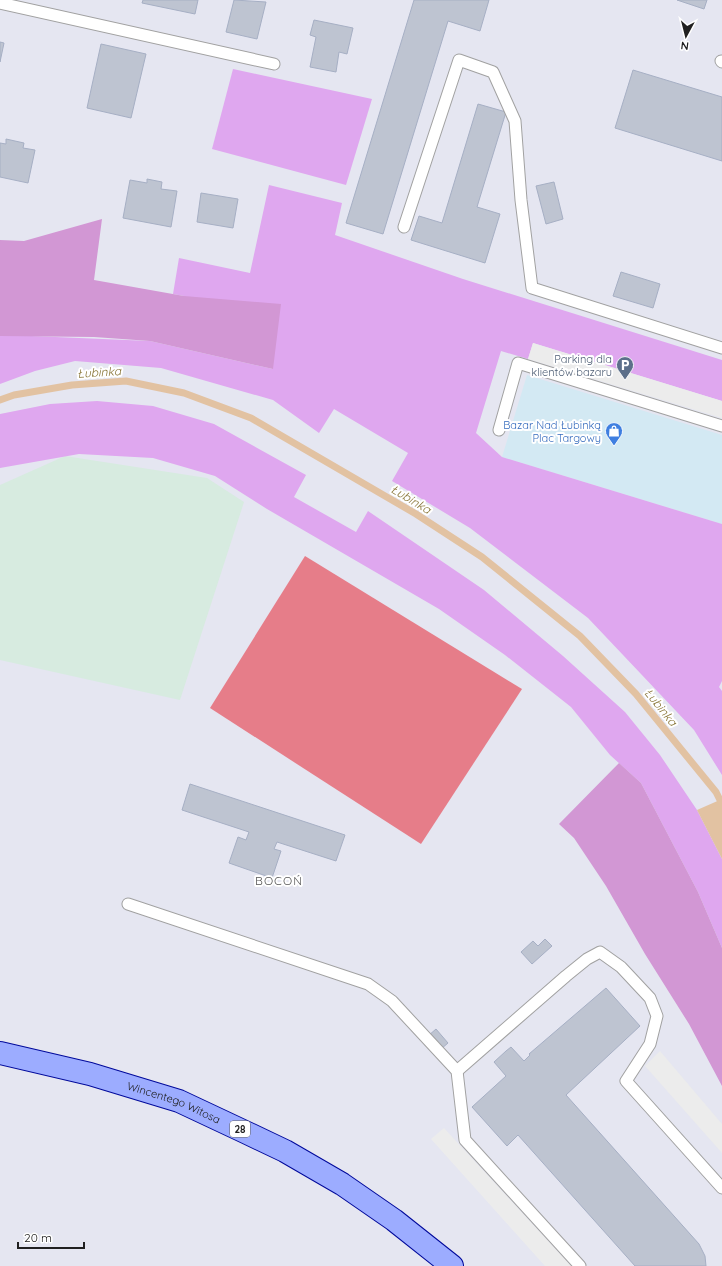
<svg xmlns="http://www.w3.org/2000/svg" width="722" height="1266" viewBox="0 0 722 1266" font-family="Quicksand,sans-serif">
<rect width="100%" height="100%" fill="#e5e6f1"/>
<!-- commercial -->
<path fill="#d3e9f3" d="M527 375 722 435V524L502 457Z"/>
<!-- industrial -->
<path fill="#d7ebe0" d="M65 456 207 478 244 502 180 700 0 660V485Z"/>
<!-- grass -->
<g fill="#dfa7ef">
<path d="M233 69 372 99 346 185 212 149Z"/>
<path d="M269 185 342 203 335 235 463 279 722 360V401L533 343 528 359 501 351 476 433 502 457 722 524V681L719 687 722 691V775L694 730 588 618 470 528 392 481 408 453 334 409 319 433 273 400 161 368 75 361 35 371 0 384V336L8 335 150 341 273 369 184 296 173 294 179 258 250 273Z"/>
<path d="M97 401 153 406 214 424 306 475 294 497 356 532 368 511 484 590 563 656 625 712 660 755 697 810 722 859V948L698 892 641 783 610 755 571 707 505 655 439 609 267 509 215 476 153 458 79 454 0 468V414L50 404Z"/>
</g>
<!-- forest -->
<g fill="#d297d4">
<path d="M102 219 94 280 184 296 281 304 273 369 150 341 94 337 0 336V240L24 241Z"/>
<path d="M619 763 641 783 698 892 722 948V1086L689 1024 645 954 606 886 574 838 559 824Z"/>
</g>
<!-- pitch -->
<path fill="#e67d89" d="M305 556 522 689 421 844 210 708Z"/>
<!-- parking -->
<g fill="#ececec">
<path d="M533 343 722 401V418L528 359Z"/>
<path d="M660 1051 722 1124V1153L645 1066Z"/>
<path d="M444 1128 571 1266H545L431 1139Z"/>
</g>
<!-- water -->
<path fill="#e2c2a2" d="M722 799V859L697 810Z"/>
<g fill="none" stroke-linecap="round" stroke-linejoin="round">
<!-- stream -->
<path stroke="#e2c2a2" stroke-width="7" d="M0 400 14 395 72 385 126 381 184 393 251 418 416 514 482 557 580 636 636 694 716 792 722 804"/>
</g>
<!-- building -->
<g fill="#bec4d1" stroke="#a6afc4">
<path d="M143 0H198L195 14 142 3Z"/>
<path d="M234 0 266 2 257 39 226 32Z"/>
<path d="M414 0H489L480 31 448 21 383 234 346 223Z"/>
<path d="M677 0H707L704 9Z"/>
<path d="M314 20 353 28 347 54 339 52 336 72 310 67 316 37 310 35Z"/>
<path d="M0 42 4 43 0 62Z"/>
<path d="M101 44 146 54 131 118 87 108Z"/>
<path d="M633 70 722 97V161L615 128Z"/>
<path d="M478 104 506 112 477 207 500 214 485 263 411 240 419 216 442 223Z"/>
<path d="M6 139 24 143 23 148 35 150 28 183 0 177V143L6 144Z"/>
<path d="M147 179 162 182 161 189 177 191 171 227 123 218 130 180 147 183Z"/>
<path d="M554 182 563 219 546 224 536 186Z"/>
<path d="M201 193 238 199 233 228 197 222Z"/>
<path d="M621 272 660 284 653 308 613 296Z"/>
<path d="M190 784 345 835 336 861 277 842 274 849 281 851 272 878 229 863 238 837 246 840 249 832 182 810Z"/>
<path d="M545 939 552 946 532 964 521 952 533 941 538 946Z"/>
<path d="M606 988 640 1026 566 1095 699 1244 705 1256 706 1266H635L518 1135 507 1146 472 1107 506 1076 494 1062 506 1051 511 1047 524 1061 530 1055 529 1054Z"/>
<path d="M436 1029 448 1043 441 1049 428 1036Z"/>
</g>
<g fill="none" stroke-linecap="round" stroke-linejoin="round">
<!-- service casing -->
<g stroke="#a1a1a1" stroke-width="13">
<g id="service">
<path d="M0 3 274 64"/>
<path d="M721 61 722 62"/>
<path d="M404 227 459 60 493 72 515 121 521 200 532 288 722 348"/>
<path d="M499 430 518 363 722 426"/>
<path d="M128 904 368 984 392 1001 457 1071 465 1140 580 1266"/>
<path d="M457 1071 566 976 587 959 600 952 621 967 650 998 657 1016 650 1044 626 1081 722 1188"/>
</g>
</g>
<!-- primary casing -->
<g stroke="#00099b" stroke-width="24">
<g id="primary">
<path id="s1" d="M0 1053 90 1074 179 1101 245 1132 285 1151 342 1184 394 1220 452 1266"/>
</g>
</g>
<!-- service -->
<use href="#service" stroke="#fff" stroke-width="11"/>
<!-- primary -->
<use href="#primary" stroke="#9cacff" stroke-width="22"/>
</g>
<!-- icons -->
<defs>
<g id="parking-pin" transform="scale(0.9)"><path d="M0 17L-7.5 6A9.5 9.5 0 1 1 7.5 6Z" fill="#5c6f8a" stroke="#fff"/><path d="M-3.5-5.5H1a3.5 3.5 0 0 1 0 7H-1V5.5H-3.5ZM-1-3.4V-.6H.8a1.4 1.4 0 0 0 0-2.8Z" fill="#fff"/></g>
<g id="shop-pin" transform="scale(0.9)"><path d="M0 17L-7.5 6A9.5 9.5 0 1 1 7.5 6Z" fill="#3f7fe0" stroke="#fff"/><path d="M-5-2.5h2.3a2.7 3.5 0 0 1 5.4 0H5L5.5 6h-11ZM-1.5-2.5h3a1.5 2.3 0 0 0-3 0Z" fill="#fff"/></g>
</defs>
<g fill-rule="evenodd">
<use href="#parking-pin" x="625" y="365"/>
<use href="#shop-pin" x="614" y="431"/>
</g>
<g text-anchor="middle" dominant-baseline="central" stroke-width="4" stroke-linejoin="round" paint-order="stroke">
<!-- shield labels -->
<rect fill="#fff" stroke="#636363" stroke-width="1" x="230" y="1121" width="20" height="16" rx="3"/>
<g font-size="10" font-weight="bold" fill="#202020">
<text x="240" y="1129">28</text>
</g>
<!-- service labels -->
<g font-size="11" fill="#4e5e75" stroke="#fff" text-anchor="end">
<text x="612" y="359">Parking dla<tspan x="612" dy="13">klientów bazaru</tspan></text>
</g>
<!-- shop labels -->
<g font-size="11" fill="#366cbe" stroke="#fff" text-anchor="end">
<text x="601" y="425">Bazar Nad Łubinką<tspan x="601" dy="13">Plac Targowy</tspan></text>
</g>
<!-- street labels -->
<g font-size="11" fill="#202020" stroke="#fff">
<text stroke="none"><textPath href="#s1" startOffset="181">Wincentego Witosa</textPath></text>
</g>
<!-- water labels -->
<g font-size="12" font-style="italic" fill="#867334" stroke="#fff">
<text transform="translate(99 372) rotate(-4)">Łubinka</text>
<text transform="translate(411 499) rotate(31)">Łubinka</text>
<text transform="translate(661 707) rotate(51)">Łubinka</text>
</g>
<!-- neighbourhood labels -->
<g font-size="12" letter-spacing="1" fill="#535353" stroke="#fff">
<text x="279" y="880">BOCOŃ</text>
</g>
</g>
<!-- north arrow -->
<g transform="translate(686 36) rotate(187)" stroke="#ffffff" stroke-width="3" paint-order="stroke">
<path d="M0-3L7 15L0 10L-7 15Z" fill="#202020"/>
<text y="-6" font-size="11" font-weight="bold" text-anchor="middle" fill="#202020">N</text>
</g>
<!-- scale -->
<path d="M18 1242v6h66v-6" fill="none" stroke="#202020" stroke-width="2"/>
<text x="24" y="1242" font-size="12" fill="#202020" stroke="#ffffff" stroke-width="3" paint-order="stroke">20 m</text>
</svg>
